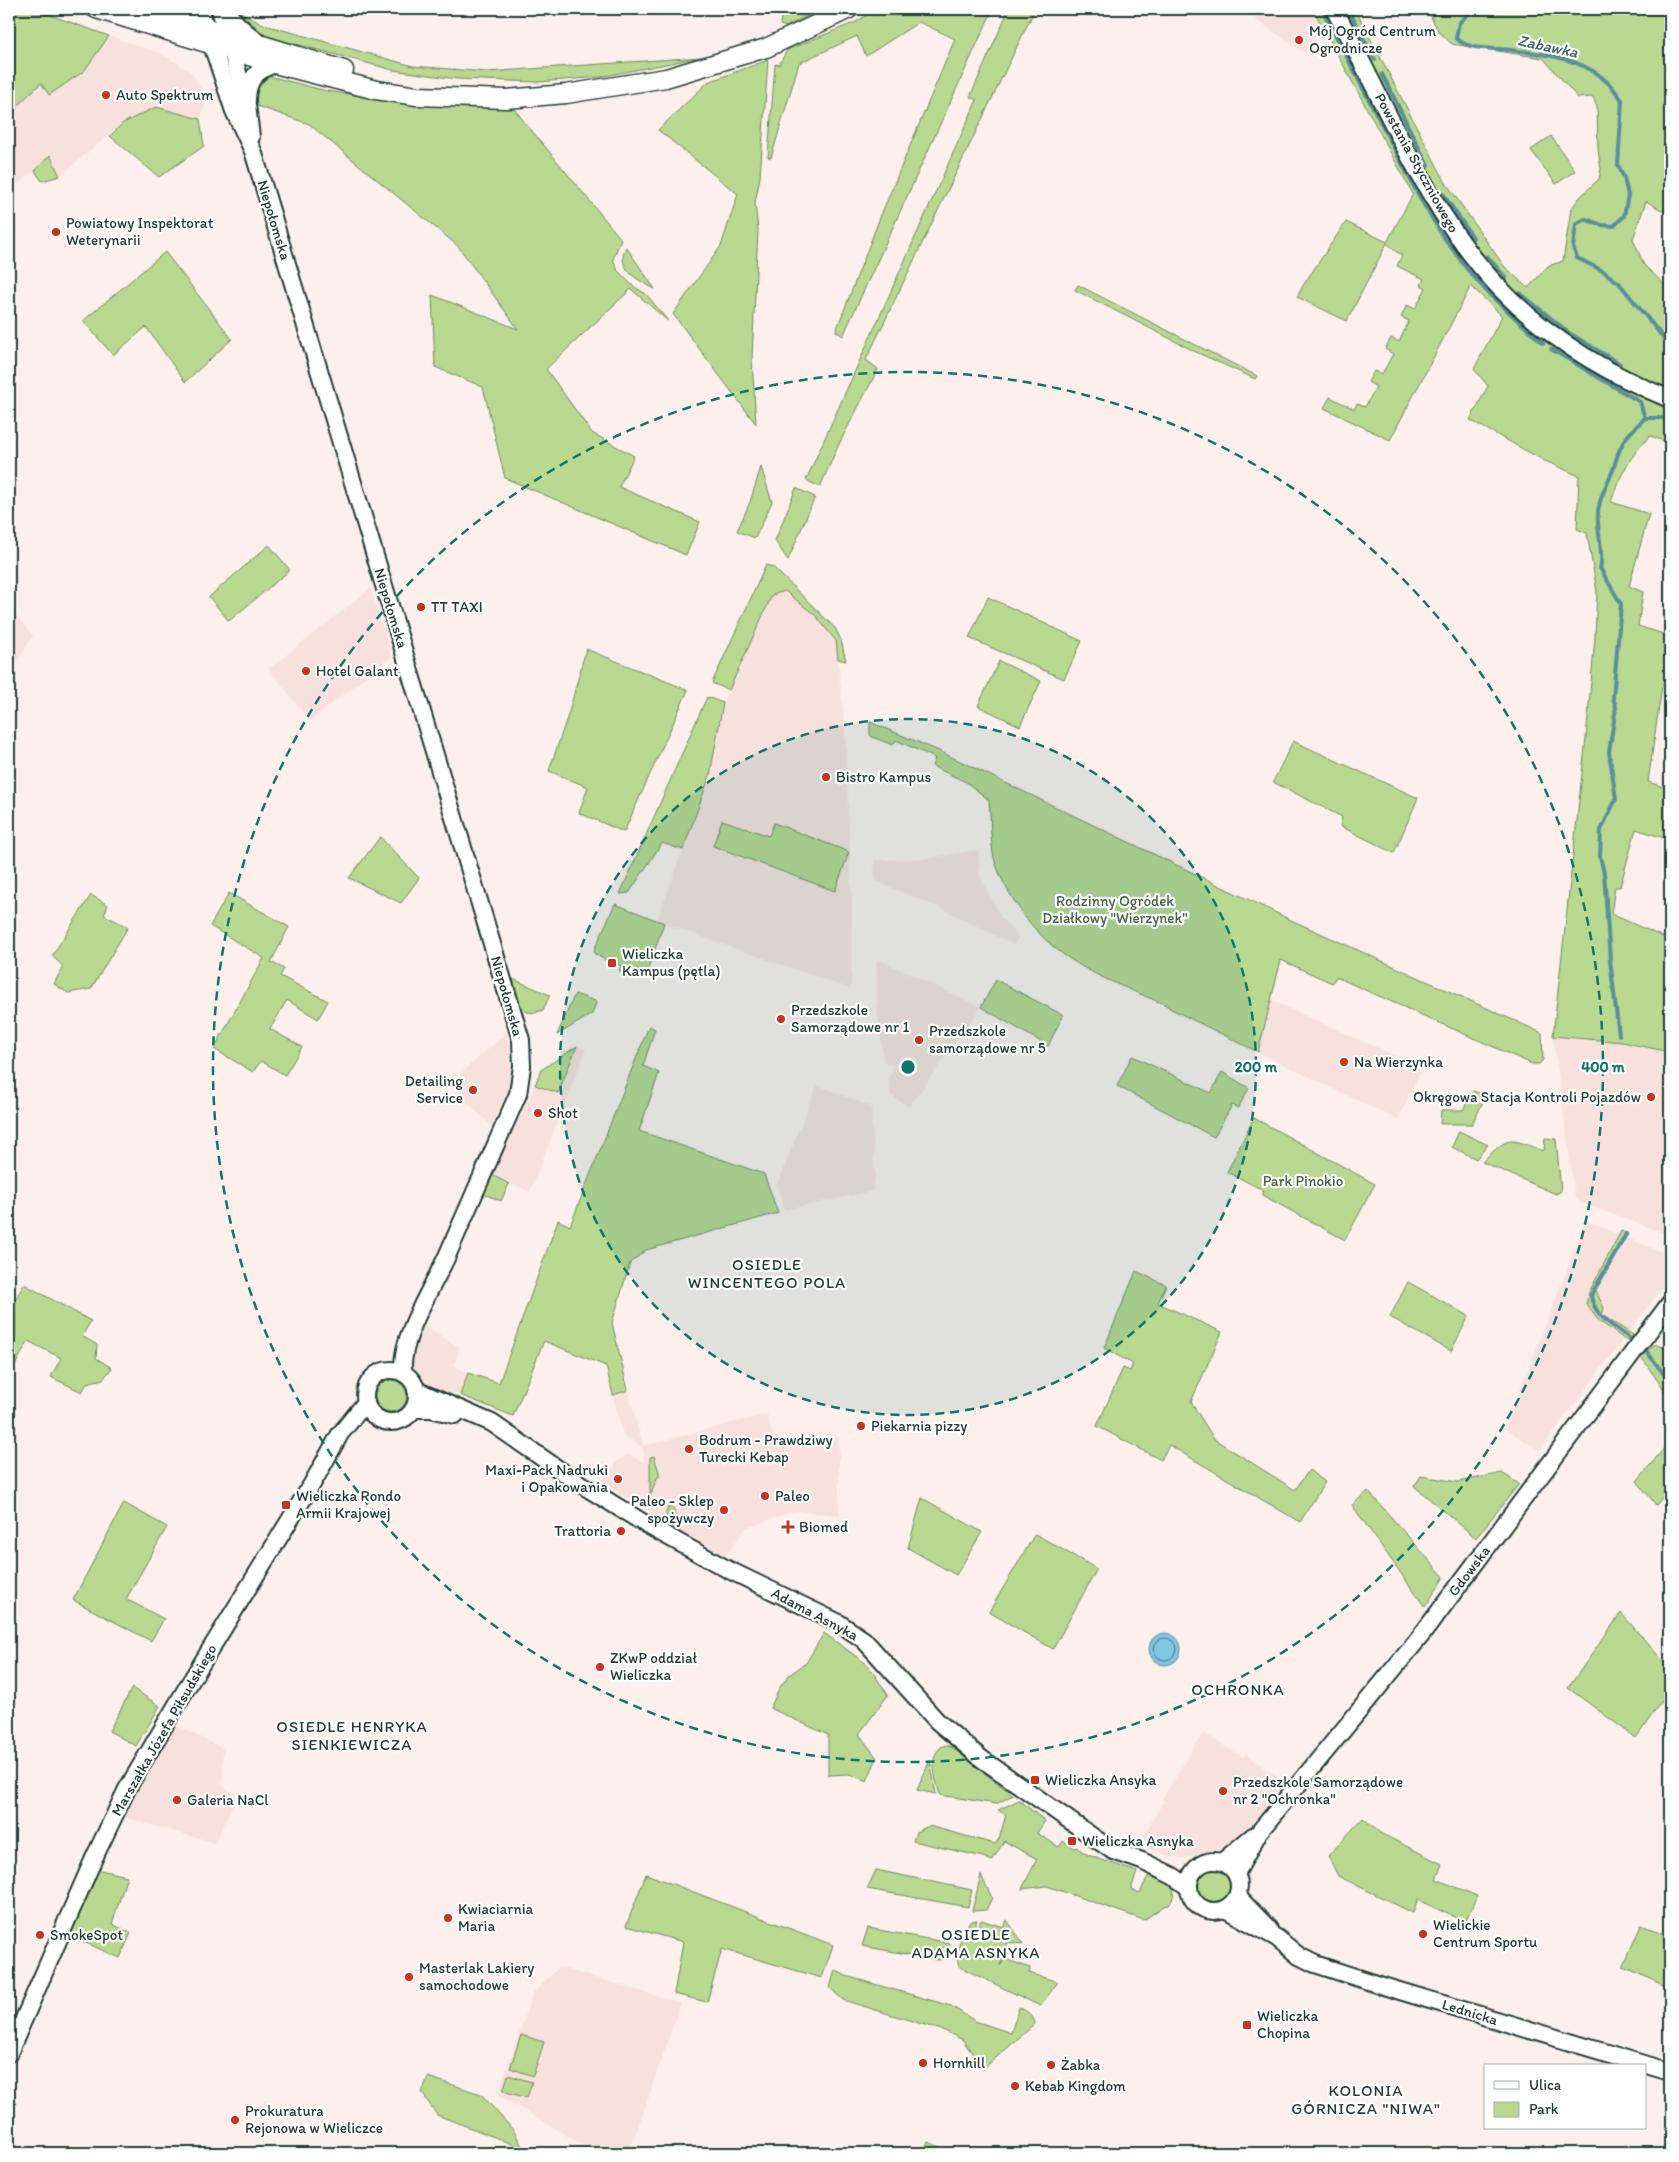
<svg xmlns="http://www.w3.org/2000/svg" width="1679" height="2162" viewBox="0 0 1679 2162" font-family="Itim,sans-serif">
<rect width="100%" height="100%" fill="#fdefec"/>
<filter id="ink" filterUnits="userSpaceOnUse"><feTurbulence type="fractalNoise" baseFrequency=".02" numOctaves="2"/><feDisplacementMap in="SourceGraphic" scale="10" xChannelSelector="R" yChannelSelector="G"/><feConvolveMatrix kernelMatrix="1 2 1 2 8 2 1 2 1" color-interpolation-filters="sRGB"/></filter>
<g filter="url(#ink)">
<!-- built -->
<g fill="#f8e1dc">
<path d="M1263 9H1313L1322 26 1305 53 1255 19Z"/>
<path d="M109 36 162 54 190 71 207 98 200 119 156 107 123 123 60 176 49 155 35 171 9 190V114L41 83 49 94 84 71Z"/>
<path d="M371 588 392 656 310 721 269 669Z"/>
<path d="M785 591 816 616 836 641 845 732 852 905 851 989 657 921 710 775 722 704 772 595Z"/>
<path d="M9 607 33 636 9 674Z"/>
<path d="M978 850 980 877 1001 917 1018 937 1014 945 943 909 875 881 874 860 923 859Z"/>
<path d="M877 959 981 1007 909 1107 891 1095 888 1078 892 1072V1064L884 1062 878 1017Z"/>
<path d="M1271 1000 1422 1068 1398 1120 1258 1052Z"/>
<path d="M507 1032 510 1049 511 1082 492 1126 448 1085Z"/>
<path d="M1553 1036 1622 1042 1670 1052V1235L1581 1203 1575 1197Z"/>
<path d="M577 1046 586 1049 530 1192 492 1175 535 1085 558 1093Z"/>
<path d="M817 1085 871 1107 875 1176 872 1191 784 1210 777 1185Z"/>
<path d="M1586 1221 1669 1255 1670 1277 1540 1450 1505 1429Z"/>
<path d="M424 1325 460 1348 454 1365 468 1373 460 1395 427 1387 412 1368V1347Z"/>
<path d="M628 1390 643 1446 767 1414 774 1443 792 1439 799 1446 839 1437V1515L795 1511 746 1528 725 1557 680 1531 600 1481 610 1474 616 1462 628 1454 645 1463 643 1447 623 1435 613 1395Z"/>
<path d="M173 1723 223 1749 222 1786 237 1795 215 1843 120 1816Z"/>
<path d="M1203 1733 1243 1757 1246 1754 1285 1783 1232 1848H1220L1203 1855 1184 1858 1172 1857 1137 1846 1164 1801 1162 1799Z"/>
<path d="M559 1967 681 2003 629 2153H597L498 2095 533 1993Z"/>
</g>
<!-- green -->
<g fill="#b9d890" stroke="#6c8a62">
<path d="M9 9H33L109 36 84 71 49 95 41 83 9 114Z"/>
<path d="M236 9 261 24 413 66 487 72 701 57 600 77 539 82 457 79 393 70 266 36Z"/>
<path d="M782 9H821L786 27 780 25Z"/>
<path d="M876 9H993L843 336 836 331 881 215 955 39 919 22 866 56 857 36 799 63 771 158 768 157 775 64 779 65 787 50 856 22Z"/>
<path d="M1009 9H1035L866 360 878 369 839 444 820 487 806 480 977 100 970 97Z"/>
<path d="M1313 9H1327L1433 212 1463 258 1498 298 1541 339 1577 363 1670 411V443L1650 436C1630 456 1620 475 1611 502L1649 514 1629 586 1643 592 1638 626 1670 636V688L1662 686 1648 782 1670 789V840L1636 829 1620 887H1615L1611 914 1670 940V1052L1622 1042 1553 1036 1586 738 1595 637 1597 592 1587 533 1577 529 1579 476 1543 460 1470 420 1488 386 1474 369 1502 316 1471 286 1390 440 1324 408 1330 397 1354 409 1357 404 1365 407 1376 387 1368 382 1374 371 1382 374 1393 354 1385 349 1391 338 1399 342 1409 321 1401 317 1407 305 1415 309 1426 288 1421 285 1424 279 1397 266 1402 255 1395 251 1387 243 1347 321 1297 297 1304 284 1346 222 1387 242 1413 194Z"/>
<path d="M1342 9H1355L1446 183 1504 266 1528 288 1548 266 1563 261 1571 209 1580 197 1599 179 1601 169 1598 150 1597 107 1593 97 1578 98 1543 58 1452 44 1438 31 1427 9H1670V215L1646 201 1633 239 1644 265 1670 290V391L1628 374 1595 357 1530 310 1471 246 1443 203Z"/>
<path d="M768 60 760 177 755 203 758 230 752 359 756 424 673 314 721 246 738 194 658 130 708 82Z"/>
<path d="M269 76 326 91 411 103 514 109 621 239 613 259 618 271 633 286 646 294 668 321 631 289 546 369 592 433 634 456 619 487 700 522 686 555 505 478 483 387 435 367 432 295 518 329 458 246 309 124 257 106C254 92 259 85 269 76Z"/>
<path d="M156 107 200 119 204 146 159 177 110 136 123 123Z"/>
<path d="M1551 136 1575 171 1556 184 1531 150Z"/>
<path d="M50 155 60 176 42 181 35 171Z"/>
<path d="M626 247 655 289C638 280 615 269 626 247Z"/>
<path d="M165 252 232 339 185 382 146 327 113 355 83 321Z"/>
<path d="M1078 285 1257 376 1255 379 1196 352 1075 290Z"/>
<path d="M761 467 772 502 755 538 737 531 750 502Z"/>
<path d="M796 488 815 497 788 560 775 541Z"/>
<path d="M269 545 290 570 229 621 209 597Z"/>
<path d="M766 565 773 567 835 628 841 640 846 661 838 659 836 641 816 616 785 591 772 595 729 690 712 683Z"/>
<path d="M988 597 1082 641 1064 679 969 638Z"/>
<path d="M586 649 688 690 624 832 579 813 588 787 549 771 569 712Z"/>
<path d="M999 661 1041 681 1020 726 978 706Z"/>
<path d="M707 697 723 703 710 775 683 850 662 843 629 893 620 894Z"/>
<path d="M870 722 939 751 1291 920 1542 1033 1543 1060 1539 1064H1532L1336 977 1332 983 1281 960 1258 1052 1171 1009 1166 1005C1104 978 1053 963 1015 902 1006 888 996 870 993 853 990 836 991 818 989 800L966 782 932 766 935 758 896 740 893 745 872 737 870 735Z"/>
<path d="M1293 741 1418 798 1394 853 1340 826 1342 817 1273 782Z"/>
<path d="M722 820 769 836 774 823 849 852 835 891 713 846Z"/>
<path d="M380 837 419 878 401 903 349 878Z"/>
<path d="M229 893 289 927 271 962 284 969 280 976 328 1001 318 1019 287 1000 270 1029 302 1047 285 1075 261 1061 253 1072 214 1049 264 958 210 926Z"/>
<path d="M91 895 108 905 104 915 128 927 91 989 68 993 54 984 63 966 52 956Z"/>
<path d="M615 904 664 923 646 975 626 967 621 972 619 970 621 966 607 957 605 960 595 954 594 950Z"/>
<path d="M513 979 550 995 543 1010 535 1013 527 1012 521 1007Z"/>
<path d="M996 980 1063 1015 1048 1046 981 1007Z"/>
<path d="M575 994 595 1001 596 1003 592 1014 557 1035Z"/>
<path d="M649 1026 655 1029 643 1066 659 1073 639 1131 764 1174 778 1213 646 1250 630 1263 612 1323 628 1390 613 1395 606 1366 544 1341 513 1416 460 1395 468 1373 499 1383 558 1220 570 1226Z"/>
<path d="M577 1046 558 1093 535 1085 541 1070Z"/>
<path d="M1132 1056 1211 1093 1222 1072 1249 1088 1238 1108 1232 1105 1214 1137 1117 1086Z"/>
<path d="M1473 1091 1486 1096 1472 1124H1440L1441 1110H1463Z"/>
<path d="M1254 1118 1375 1184 1345 1240 1262 1195 1263 1190 1227 1172Z"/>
<path d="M1459 1131 1488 1145 1476 1159 1452 1147Z"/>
<path d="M1545 1138 1556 1139 1561 1191 1556 1194 1482 1162C1511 1134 1508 1138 1544 1151Z"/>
<path d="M492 1175 509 1184 501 1201 484 1194Z"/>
<path d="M1621 1231 1628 1234 1596 1291 1604 1308 1602 1315 1633 1335 1628 1342 1598 1320 1586 1304 1589 1292Z"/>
<path d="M1136 1271 1166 1285 1158 1303 1222 1332 1191 1402 1214 1439 1295 1490 1309 1470 1325 1482 1300 1522 1169 1445 1161 1460 1097 1426 1123 1368 1130 1371 1133 1364 1104 1348Z"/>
<path d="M1408 1282 1469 1316 1451 1351 1390 1317Z"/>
<path d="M24 1284 91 1321 82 1336 97 1345 96 1358 112 1368 103 1379 87 1383 82 1392 51 1377 61 1358 28 1341 9 1377V1311Z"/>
<path d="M1654 1344 1667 1349 1670 1355V1398L1641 1357Z"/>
<circle cx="391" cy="1396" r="16"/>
<path d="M1670 1441V1489L1656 1505 1637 1481Z"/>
<path d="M654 1456 660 1476 657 1478 650 1497V1457Z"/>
<path d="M1502 1473 1519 1484 1476 1538 1414 1486 1421 1476 1458 1482Z"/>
<path d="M1368 1491 1444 1577 1425 1607 1352 1505Z"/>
<path d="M922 1498 982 1532 956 1575 908 1548Z"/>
<path d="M124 1503 167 1527 126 1599 164 1619 151 1641 73 1600Z"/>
<path d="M668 1507 673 1508 680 1531 668 1524 666 1513Z"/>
<path d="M1035 1534 1097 1569 1053 1649 989 1612Z"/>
<path d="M1621 1613 1670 1669V1689L1636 1738 1568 1688Z"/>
<path d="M824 1633 868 1665 888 1695 859 1734 877 1758 867 1781 849 1774 828 1775V1735L770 1708 780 1687 789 1675 806 1663Z"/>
<path d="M132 1688 160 1706 136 1746 109 1731Z"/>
<path d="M945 1745 951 1747 1013 1795 996 1804 940 1795C936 1780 926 1753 945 1745Z"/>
<path d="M930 1760 936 1794 917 1790Z"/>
<path d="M1019 1800 1045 1821 1037 1833 1059 1847 1063 1841 1074 1848 1076 1847 1088 1855 1137 1872 1131 1889 1140 1893 1148 1876 1171 1884C1175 1892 1174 1898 1169 1905L1164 1906 1144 1920 1047 1886 1022 1889 1037 1859 1004 1841 992 1861 983 1857 913 1841 916 1832 929 1826 995 1844 999 1839 1006 1815 998 1810Z"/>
<path d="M1363 1818 1380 1833 1442 1864 1436 1879 1477 1896 1465 1922 1418 1900 1413 1913 1338 1876 1328 1856Z"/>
<circle cx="1214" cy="1886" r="17"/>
<path d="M96 1869 127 1876 112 1924 131 1933 120 1958 68 1935Z"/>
<path d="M876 1870 972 1890 968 1907 867 1889Z"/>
<path d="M646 1874 833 1945 822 1978 722 1949 707 2002 674 1994 683 1942 626 1926Z"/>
<path d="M981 1875 992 1898 986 1910 972 1911Z"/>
<path d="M977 1920 974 1928 977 1930 981 1920 1004 1927 1007 1920 1023 1943 1022 1944 1008 1942 1000 1966 1005 1959 1030 1968 1029 1973 1058 1982 1040 2006 960 1967C952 1954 962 1937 968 1924L971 1921Z"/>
<path d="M1641 1925 1670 1936V1988L1623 1967Z"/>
<path d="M868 1928 950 1943V1957L939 1960 862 1946Z"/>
<path d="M835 1970 846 1976 951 2006 975 2021 1011 2033 1019 2007C1026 2011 1034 2015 1035 2024L983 2069 963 2040 945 2031 843 2000 830 1988Z"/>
<path d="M521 2035 544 2042 533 2076 510 2068Z"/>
<path d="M508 2075 532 2082 527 2098 503 2091Z"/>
<path d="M428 2077 481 2094 514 2131 523 2148 437 2115 422 2093Z"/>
<path d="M928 2142 955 2153H923Z"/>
</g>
<!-- water -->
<circle fill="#81c5e2" stroke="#5a8f9c" cx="1165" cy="1649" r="16"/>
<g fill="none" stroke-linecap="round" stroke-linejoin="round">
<!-- shore -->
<circle stroke="#46737a" stroke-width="1" cx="1165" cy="1649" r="11"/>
<!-- stream -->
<g stroke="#5a8f9c" stroke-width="4">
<path d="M1322 9 1421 200 1443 236 1467 269 1490 295 1543 343"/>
<path d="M1348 9 1375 60"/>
<path d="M1473 9 1459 23 1456 38C1468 49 1483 48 1499 49 1533 52 1581 56 1607 82 1613 87 1617 94 1622 100L1618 165 1624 178 1628 195 1624 216 1614 226 1602 225 1585 219 1576 224 1573 247 1577 258 1603 271 1619 283 1670 346"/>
<path d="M801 14 812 9"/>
<path d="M1382 74 1428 166"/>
<path d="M1443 194 1473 238"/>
<path d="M1487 256 1506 278"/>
<path d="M1520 293 1569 333 1620 364"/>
<path d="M1551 349 1640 402 1645 418H1670"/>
<path d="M1619 1035 1610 960 1604 873 1600 856 1601 830 1616 799 1609 752 1616 707 1613 698 1621 604 1600 568C1604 558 1598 534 1598 522 1596 503 1606 487 1613 470 1617 458 1618 449 1626 438 1631 431 1638 425 1645 418"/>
<path d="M1626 1234 1591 1295C1593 1315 1614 1326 1629 1338"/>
<path d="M1647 1352 1670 1382"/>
</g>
<!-- secondary casing -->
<g stroke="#1f3d34" stroke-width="20">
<g id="secondary">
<path d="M200 9 234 111 253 151 521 1040 522 1066 518 1094C494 1148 471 1202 447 1256 432 1289 400 1336 403 1373"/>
<path d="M220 9 247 105 251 137"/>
<path d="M224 9 238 25 260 44"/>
<path d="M1334 9C1378 88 1412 175 1466 248 1518 319 1590 367 1670 399"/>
<path d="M247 100C247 80 256 70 275 64"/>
<circle cx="391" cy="1396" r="26"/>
<path d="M416 1390 492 1423 574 1480 647 1525 727 1569 839 1623 864 1640 937 1721 982 1759 1113 1851 1142 1861 1173 1876 1188 1887"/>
<path d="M414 1409H431L455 1415"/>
<circle cx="1214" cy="1886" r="25"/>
<path d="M1222 1862 1253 1836"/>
<path d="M1236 1874 1259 1832 1420 1637 1670 1303"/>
<path d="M1238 1894 1241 1900 1269 1929"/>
<path d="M1225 1909 1277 1938 1299 1956 1315 1964 1383 1986 1670 2072"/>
<path d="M9 2053 95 1856 127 1789 189 1684 312 1484 340 1434 366 1402"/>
</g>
</g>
<!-- primary casing -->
<g stroke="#1f3d34" stroke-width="21">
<g id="primary">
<path d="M96 9 275 64 376 90 417 96 506 99 566 94 666 78 766 48 849 9"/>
<path d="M146 9 344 70"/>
</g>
</g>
<!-- secondary -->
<use href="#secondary" stroke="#fff" stroke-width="16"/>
<!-- primary -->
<use href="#primary" stroke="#fff" stroke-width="18"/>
</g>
</g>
<!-- distance rings -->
<circle cx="908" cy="1067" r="348" fill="#0f766e" fill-opacity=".12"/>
<g fill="none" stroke="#0f766e" stroke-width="2.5" stroke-dasharray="9 6">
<circle cx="908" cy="1067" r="348"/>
<circle cx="908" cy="1067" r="695"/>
</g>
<!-- markers -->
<g fill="#c8321e" stroke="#fff" stroke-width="2">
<circle cx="1299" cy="40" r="5"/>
<circle cx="106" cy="95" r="5"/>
<circle cx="56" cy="232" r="5"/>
<circle cx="421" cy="607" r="5"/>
<circle cx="306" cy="671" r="5"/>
<circle cx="826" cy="777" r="5"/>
<rect x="607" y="958" width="10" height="10" rx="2.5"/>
<circle cx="781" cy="1019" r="5"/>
<circle cx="919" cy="1040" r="5"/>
<circle cx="1344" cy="1062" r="5"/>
<circle cx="473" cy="1090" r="5"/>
<circle cx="1651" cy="1097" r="5"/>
<circle cx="538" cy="1113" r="5"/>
<circle cx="861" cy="1426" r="5"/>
<circle cx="689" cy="1449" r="5"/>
<circle cx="618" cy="1479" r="5"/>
<circle cx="765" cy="1496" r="5"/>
<rect x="281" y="1500" width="10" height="10" rx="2.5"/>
<circle cx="724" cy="1510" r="5"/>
<path d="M785.5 1519.5h5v5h5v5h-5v5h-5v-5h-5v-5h5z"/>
<circle cx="621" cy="1531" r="5"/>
<circle cx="600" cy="1667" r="5"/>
<rect x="1030" y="1775" width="10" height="10" rx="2.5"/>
<circle cx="1223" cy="1791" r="5"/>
<circle cx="177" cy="1800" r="5"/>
<rect x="1067" y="1836" width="10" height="10" rx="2.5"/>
<circle cx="448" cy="1918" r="5"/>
<circle cx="1423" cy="1934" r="5"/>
<circle cx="40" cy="1935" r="5"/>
<circle cx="409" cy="1977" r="5"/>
<rect x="1242" y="2020" width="10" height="10" rx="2.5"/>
<circle cx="923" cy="2063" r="5"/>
<circle cx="1051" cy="2065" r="5"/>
<circle cx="1015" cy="2086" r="5"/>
<circle cx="235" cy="2120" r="5"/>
</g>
<g text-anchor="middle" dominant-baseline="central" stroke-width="4.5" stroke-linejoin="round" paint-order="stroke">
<!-- poi labels -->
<g font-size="15" fill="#1f3d34" stroke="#fff" text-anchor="start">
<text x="1309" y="31">Mój Ogród Centrum<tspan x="1309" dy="17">Ogrodnicze</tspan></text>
<text x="116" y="95">Auto Spektrum</text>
<text x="66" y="223">Powiatowy Inspektorat<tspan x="66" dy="17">Weterynarii</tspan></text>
<text x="431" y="607">TT TAXI</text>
<text x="316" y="671">Hotel Galant</text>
<text x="836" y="777">Bistro Kampus</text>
<text x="622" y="954">Wieliczka<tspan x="622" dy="17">Kampus (pętla)</tspan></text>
<text x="791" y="1010">Przedszkole<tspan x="791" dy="17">Samorządowe nr 1</tspan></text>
<text x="929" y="1031">Przedszkole<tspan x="929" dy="17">samorządowe nr 5</tspan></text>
<text x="1354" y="1062">Na Wierzynka</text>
<text x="463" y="1081" text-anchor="end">Detailing<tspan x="463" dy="17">Service</tspan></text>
<text x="1641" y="1097" text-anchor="end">Okręgowa Stacja Kontroli Pojazdów</text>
<text x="548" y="1113">Shot</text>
<text x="871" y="1426">Piekarnia pizzy</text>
<text x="699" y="1440">Bodrum - Prawdziwy<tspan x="699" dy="17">Turecki Kebap</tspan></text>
<text x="608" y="1470" text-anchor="end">Maxi-Pack Nadruki<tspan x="608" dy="17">i Opakowania</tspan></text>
<text x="296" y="1496">Wieliczka Rondo<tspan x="296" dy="17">Armii Krajowej</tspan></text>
<text x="775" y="1496">Paleo</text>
<text x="714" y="1501" text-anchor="end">Paleo - Sklep<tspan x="714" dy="17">spożywczy</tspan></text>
<text x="799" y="1527">Biomed</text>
<text x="611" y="1531" text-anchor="end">Trattoria</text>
<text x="610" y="1658">ZKwP oddział<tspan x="610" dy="17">Wieliczka</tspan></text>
<text x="1045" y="1780">Wieliczka Ansyka</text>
<text x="1233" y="1782">Przedszkole Samorządowe<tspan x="1233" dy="17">nr 2 "Ochronka"</tspan></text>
<text x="187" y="1800">Galeria NaCl</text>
<text x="1082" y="1841">Wieliczka Asnyka</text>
<text x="458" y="1909">Kwiaciarnia<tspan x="458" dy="17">Maria</tspan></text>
<text x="1433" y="1925">Wielickie<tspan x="1433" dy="17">Centrum Sportu</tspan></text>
<text x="50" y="1935">SmokeSpot</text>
<text x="419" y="1968">Masterlak Lakiery<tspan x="419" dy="17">samochodowe</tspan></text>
<text x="1257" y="2016">Wieliczka<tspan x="1257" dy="17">Chopina</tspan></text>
<text x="933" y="2063">Hornhill</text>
<text x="1061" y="2065">Żabka</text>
<text x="1025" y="2086">Kebab Kingdom</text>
<text x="245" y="2111">Prokuratura<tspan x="245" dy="17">Rejonowa w Wieliczce</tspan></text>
</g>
<!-- street labels -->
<g font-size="15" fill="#1f3d34" stroke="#fff">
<text transform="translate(1417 163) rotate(61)">Powstania Styczniowego</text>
<text transform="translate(274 220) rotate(73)">Niepołomska</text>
<text transform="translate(391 608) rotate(73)">Niepołomska</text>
<text transform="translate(507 996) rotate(74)">Niepołomska</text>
<text transform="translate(1469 1571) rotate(-53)">Gdowska</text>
<text transform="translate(815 1614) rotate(28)">Adama Asnyka</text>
<text transform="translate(164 1730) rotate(-60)">Marszałka Józefa Piłsudskiego</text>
<text transform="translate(1470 2012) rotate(17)">Lednicka</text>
</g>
<!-- park labels -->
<g font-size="15" fill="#46644b" stroke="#fff">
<text x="1115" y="901">Rodzinny Ogródek<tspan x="1115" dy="17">Działkowy "Wierzynek"</tspan></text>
<text x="1303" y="1181">Park Pinokio</text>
</g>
<!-- water labels -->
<g font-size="16" font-style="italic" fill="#385f60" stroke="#fff">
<text transform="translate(1548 46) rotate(12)">Zabawka</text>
</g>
<!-- neighbourhood labels -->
<g font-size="16" letter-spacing="1" fill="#1f3d34" stroke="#fff">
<text x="767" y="1264">OSIEDLE<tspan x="767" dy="18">WINCENTEGO POLA</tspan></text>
<text x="1238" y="1689">OCHRONKA</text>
<text x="352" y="1726">OSIEDLE HENRYKA<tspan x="352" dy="18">SIENKIEWICZA</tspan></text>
<text x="976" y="1934">OSIEDLE<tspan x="976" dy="18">ADAMA ASNYKA</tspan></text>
<text x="1366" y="2090">KOLONIA<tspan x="1366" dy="18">GÓRNICZA "NIWA"</tspan></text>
</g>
</g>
<circle cx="908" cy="1067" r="8" fill="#0f766e" stroke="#fff" stroke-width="2.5"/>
<g font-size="15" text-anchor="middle" font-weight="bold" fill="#0f766e" stroke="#fff" stroke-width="4.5" stroke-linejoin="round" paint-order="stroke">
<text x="1256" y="1072">200 m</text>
<text x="1603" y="1072">400 m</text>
</g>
<!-- margin -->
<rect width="1679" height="2162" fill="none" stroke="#fff" stroke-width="30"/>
<rect x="15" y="15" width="1649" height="2132" fill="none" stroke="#1f3d34" stroke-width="2" filter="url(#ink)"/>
<!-- legend -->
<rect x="1484" y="2064" width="162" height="65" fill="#ffffff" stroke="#a5b1ae"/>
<rect x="1494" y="2081" width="25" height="8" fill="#ffffff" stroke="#a5b1ae"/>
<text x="1529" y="2090" font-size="15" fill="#1f3d34">Ulica</text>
<rect x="1494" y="2102" width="25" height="15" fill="#b9d890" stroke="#a5b1ae"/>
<text x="1529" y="2114" font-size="15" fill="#1f3d34">Park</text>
</svg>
